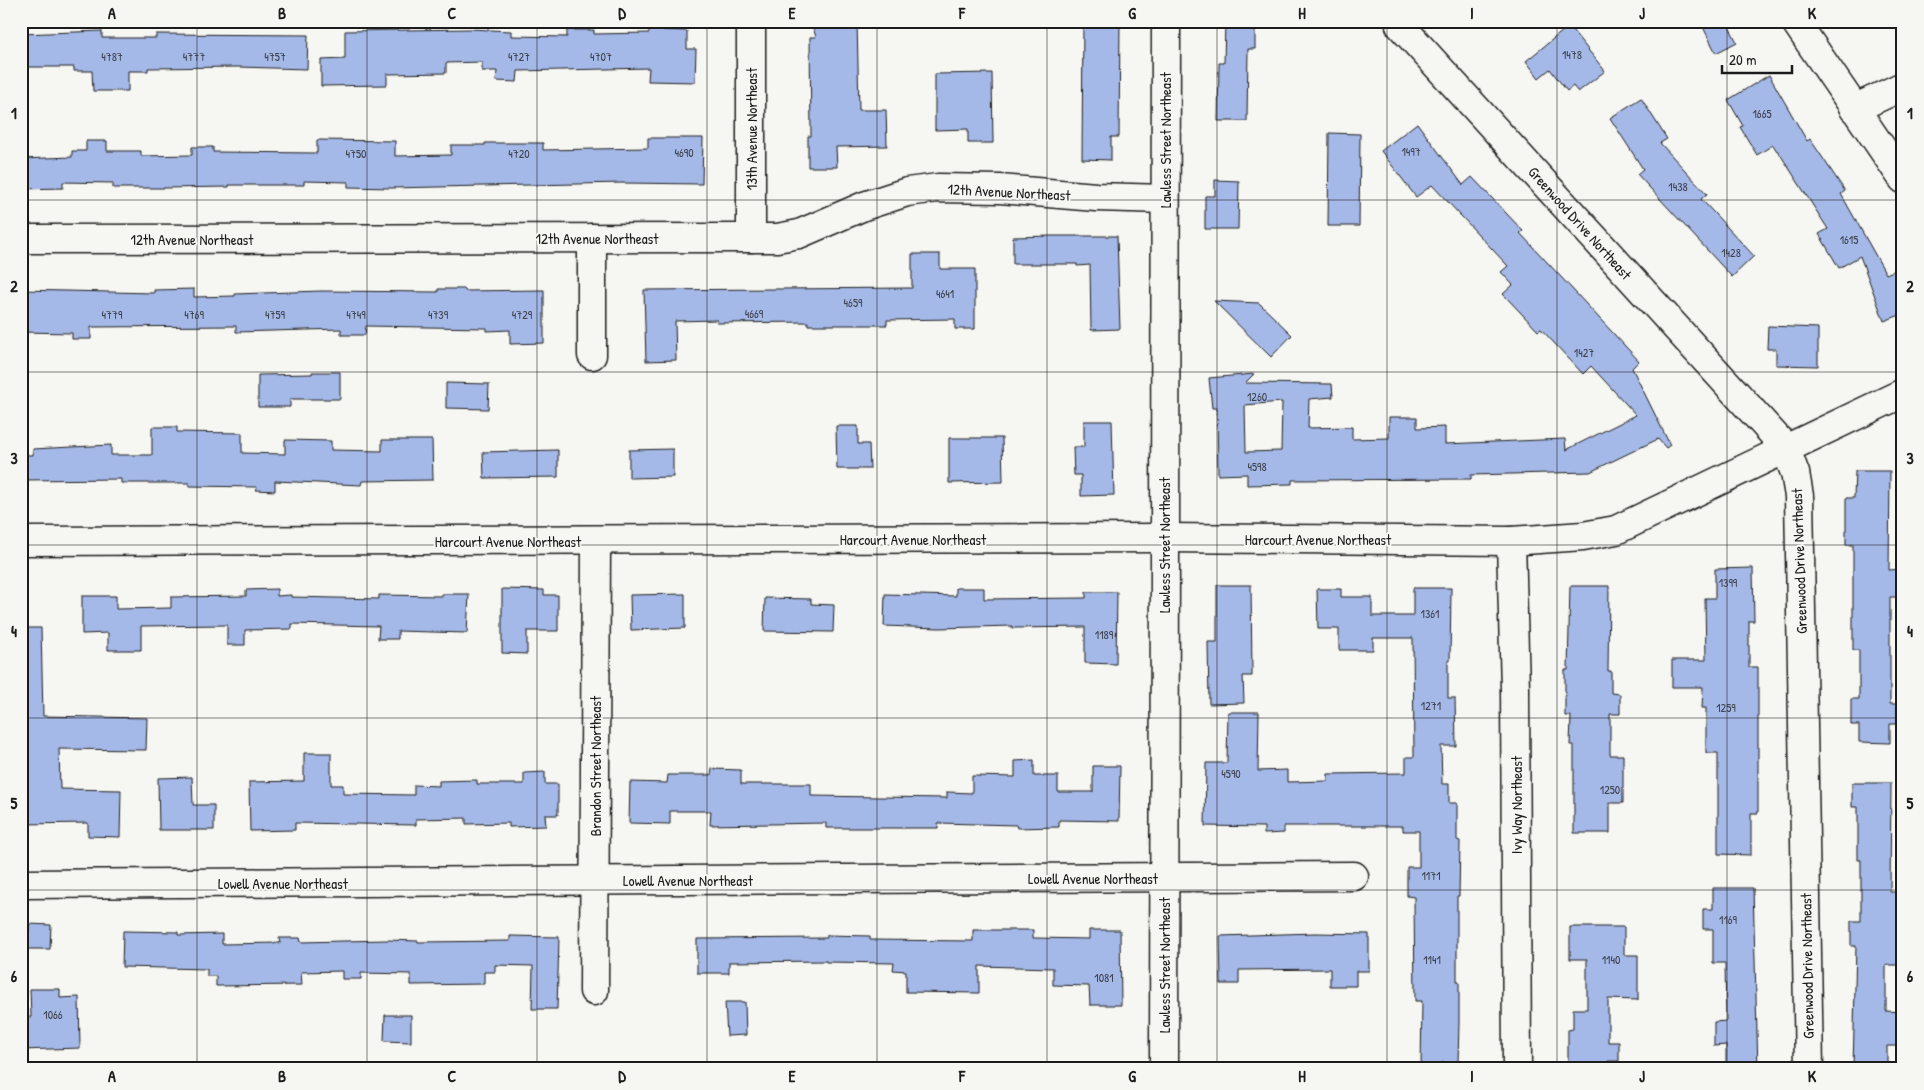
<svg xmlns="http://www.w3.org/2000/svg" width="1924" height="1090" viewBox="0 0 1924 1090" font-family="'Patrick Hand',sans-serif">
<rect width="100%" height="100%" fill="#f6f6f2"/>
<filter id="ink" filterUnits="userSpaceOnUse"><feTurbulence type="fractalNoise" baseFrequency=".02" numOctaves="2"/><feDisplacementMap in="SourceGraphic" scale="10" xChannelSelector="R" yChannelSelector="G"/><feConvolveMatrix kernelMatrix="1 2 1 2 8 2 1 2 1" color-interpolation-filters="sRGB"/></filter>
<g filter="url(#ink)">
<!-- building -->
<g fill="#a5b9e8" stroke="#1c1c1c" fill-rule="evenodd">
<path d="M811 21H857L859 110H886L887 146 836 147 837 167H808V136H811L810 37H816Z"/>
<path d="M1083 21H1120L1119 137H1111V160L1082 159Z"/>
<path d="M1225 21H1255V49H1248L1247 121H1218L1219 63H1224Z"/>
<path d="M1700 21H1726L1737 42 1716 53Z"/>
<path d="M1569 26 1605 71 1578 92 1573 86 1567 91 1550 69 1539 78 1526 61Z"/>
<path d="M470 29 511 31V36L567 37V30H594V34L649 33V30L687 31V49H696L695 82 648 81 649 68 518 71 517 82 496 81 497 71H482V62L446 63V73L387 74V85L321 86V60L345 59V31Z"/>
<path d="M102 31V38H156V34L308 35 307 69 238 67 148 68V71H128V91H93L92 71H74V67H21V34Z"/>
<path d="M992 73 993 143H968V129L935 130V74Z"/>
<path d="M1769 75 1807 141 1810 139 1845 191 1841 194 1886 274 1903 267V314L1884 321 1860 256 1839 268 1819 234 1828 229 1778 151H1777L1773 145 1757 155 1740 127 1743 126 1728 100Z"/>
<path d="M1641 98 1667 139 1660 143 1707 194 1701 199 1754 256 1732 277 1637 174 1643 169 1610 118Z"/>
<path d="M1417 123 1463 185 1472 177 1523 231 1520 233 1639 361 1632 368 1670 445 1666 448 1658 439 1590 472 1471 475V479L1292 480V484L1247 485V474L1218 475 1217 408H1212L1209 378 1254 374 1245 383 1332 384 1333 397 1309 399 1308 428 1352 427V439L1389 438V417H1417V428L1445 427V444L1565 439 1566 450 1636 415 1591 366 1583 374 1541 329 1538 331 1503 294 1513 285 1501 272 1508 266 1432 185 1416 197 1381 151ZM1282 402 1281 451 1246 452 1245 405Z"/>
<path d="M1329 133 1360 134 1359 226H1328Z"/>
<path d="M648 138H703L702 184 623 183 391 188 348 187V182L304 181V185H229V187L163 188H113V183L63 182V188L21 189V159L72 157V151H86V141H107V151H141V156L192 155V147H213V152L317 153V140L395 141V156L451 155V145H485V143H543V150L648 148Z"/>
<path d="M1215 180 1239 181 1238 229H1205V196H1215Z"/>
<path d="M1051 236H1117L1120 329 1091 330 1090 265 1077 266V264H1013V237Z"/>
<path d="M912 254H940V269H975V329H955V319L887 320V325H808V322L717 323V320L675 321 676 360 646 361 644 290 912 288Z"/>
<path d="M194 289V297L235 296V294L321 291 438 292V289H465V291L544 290V343L510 344V330L487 331V328L366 326 365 335H341V329L236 332V326L91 327V339H72V333L21 332V290L154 293V290Z"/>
<path d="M1214 301 1259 303 1292 335 1271 357Z"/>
<path d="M1768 326 1818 328V366L1776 365V349H1767Z"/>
<path d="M312 372H340V399H290V407H258V375L312 374Z"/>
<path d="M446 383 489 384 488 409 446 408Z"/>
<path d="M1084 421H1112L1114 495 1081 496V475H1074L1073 447H1084Z"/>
<path d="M836 426H858V444H869L870 469H837Z"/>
<path d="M152 427H177V432L242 433V453L285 454V440L331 441V450L382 451V440H432L433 480 362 481 361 485 275 481V491L256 490 257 487 189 486V483H121V479L21 480V455H33V449L111 445V455H152Z"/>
<path d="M949 438H1002L1003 482 949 483Z"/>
<path d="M673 449V477L629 478V450Z"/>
<path d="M558 450V477L484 478 483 452Z"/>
<path d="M1855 471H1890L1889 570 1903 569V597H1890V704H1897V724H1890V743L1859 742V725H1851V699H1859V650H1853V545H1846V498H1854Z"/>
<path d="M1753 568 1754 621H1749V667H1758V813H1751V855L1718 854V753H1706V708H1702L1703 687H1672V660H1706L1705 598H1715V569Z"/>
<path d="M1217 585H1251L1252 676H1243L1244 703 1209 704 1208 642H1217Z"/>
<path d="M1570 586H1609L1608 671H1611V693L1620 694V714H1610V755H1623V803H1610V833H1574V745H1570L1571 716H1565V670H1568Z"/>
<path d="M956 588H984V599L1086 598V592H1117L1116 664 1085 663V627L1012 628V626L939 628 884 626 885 594 956 596Z"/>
<path d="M1413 588H1451L1450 661H1448V698H1455L1456 746H1441L1442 784H1449V803H1457V840L1460 841 1459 896H1457V981H1459V1022L1458 1063H1441V1069H1421L1422 1001H1415L1414 897 1407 896V867H1419V831H1403V826H1284V833L1264 834V827L1205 826 1206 763H1227L1228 712H1259L1258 771 1287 770V782L1328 781V774L1406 773V757H1414L1413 638H1373V650H1339V629H1318L1317 589H1341V597H1372V616H1413Z"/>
<path d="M277 589V596L291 595V597L379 599V595L442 596V594H469L467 633 398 631V639H378L379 626 292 624V629L245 630V645H227V625L141 626V650H108V633L82 634V596H116V609L171 608V597L246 596V590Z"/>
<path d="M502 589 544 590V595H558V631H527V654L502 653Z"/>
<path d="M685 594V628L631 630 630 595Z"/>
<path d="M765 598 811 599V604L834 605 833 632 764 631Z"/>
<path d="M21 628H41L43 716 147 718 146 750 59 749 60 789 121 790 120 837 88 836V823L23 824Z"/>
<path d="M304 753H331V785H343V794L414 795V785L439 786V781L477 780V784H524V773L545 772V784H558V815H545L546 826 509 827V823L466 824V818L416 819V825L295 823V830L250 831 249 782 304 781Z"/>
<path d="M1034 760V776H1058V792H1093V766H1120L1119 821 1059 820V827L1017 828 1016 825 938 823V828H826V823L710 825 711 811H670V824L629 823 630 782 667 783 668 775H711L712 769 741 770V784H811V796L947 798V792L972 793V776L1015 777V761Z"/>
<path d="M192 777 193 805H214V830H159L158 778Z"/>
<path d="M1852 783H1891L1890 892H1903V965H1886V1011L1902 1012 1901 1046H1887V1069H1853L1856 946H1851V921H1861V860H1858V807H1852Z"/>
<path d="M1713 888H1753L1758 1069H1726V1045L1714 1046V1022L1726 1021 1725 963H1713V929H1703V909H1713Z"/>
<path d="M29 924 51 925 50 949H21V931H29Z"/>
<path d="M1570 927H1624V955H1638V1000L1608 999V1042H1619V1061H1608V1069H1574V1063H1568V1030L1573 1029V1009H1587V959H1570Z"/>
<path d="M973 930H1033V938L1089 939V930H1120L1121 1005H1090L1089 986 1053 985V968L979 966V993L906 992V971L893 970 894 963 826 962V961L729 962V973H697V939L827 938V935L870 936V940L973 941Z"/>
<path d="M123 931 178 932V935L222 934V944L280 943 279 938H300L301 942 387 940 418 941V942L510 941V936L559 937 557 1009H532L533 966 495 965V972H484V984L411 985V974L361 973V979H342V971L301 972 302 985 216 986V976H207V969L122 967Z"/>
<path d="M1315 933 1369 934V971H1356V986H1330V969L1239 970V984H1221L1220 936Z"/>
<path d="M30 989H60V998L79 997 80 1048 21 1050V1017H31Z"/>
<path d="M725 1002H745L746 1035 727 1036Z"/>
<path d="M385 1015H411V1042L384 1041Z"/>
</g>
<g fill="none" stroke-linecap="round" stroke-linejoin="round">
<!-- minor casing -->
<g stroke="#1c1c1c" stroke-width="31">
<g id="minor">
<path d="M1400 21V25L1785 447 1795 473 1799 496 1809 1069"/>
<path d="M1795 21 1903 179"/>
<path d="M1854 109 1903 86"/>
<path d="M592 238V355"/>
<path d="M751 238V21"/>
<path d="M21 239 777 238 799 234 864 206 907 192 938 188 1000 189 1096 197 1165 199"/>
<path d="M21 541 1164 538 1511 541 1583 536 1616 530 1903 393"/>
<path d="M1511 541 1515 689 1517 1069"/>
<path d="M21 884 1354 876"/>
<path d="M594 991 596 541"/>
<path d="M1164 1069 1166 21"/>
</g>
</g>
<!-- minor -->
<use href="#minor" stroke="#f6f6f2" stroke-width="28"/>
</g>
</g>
<!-- grid -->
<path fill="none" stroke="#1c1c1c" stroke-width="1" stroke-opacity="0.55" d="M197 21V1069M367 21V1069M537 21V1069M707 21V1069M877 21V1069M1047 21V1069M1217 21V1069M1387 21V1069M1557 21V1069M1727 21V1069M21 200H1903M21 372H1903M21 545H1903M21 718H1903M21 890H1903"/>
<g text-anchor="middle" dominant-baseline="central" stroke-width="4" stroke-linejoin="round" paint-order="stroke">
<!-- number labels -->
<g font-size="12" fill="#3e434f">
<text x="1572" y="54">1478</text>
<text x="112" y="56">4787</text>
<text x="194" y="56">4777</text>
<text x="275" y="56">4757</text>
<text x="519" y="56">4727</text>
<text x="601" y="56">4707</text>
<text x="1762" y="113">1665</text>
<text x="1411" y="151">1497</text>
<text x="684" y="152">4690</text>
<text x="356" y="153">4750</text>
<text x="519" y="153">4720</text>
<text x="1678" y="186">1438</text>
<text x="1849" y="239">1615</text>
<text x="1731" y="252">1428</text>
<text x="945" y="293">4641</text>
<text x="853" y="302">4659</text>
<text x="754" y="313">4669</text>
<text x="112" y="314">4779</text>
<text x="194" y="314">4769</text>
<text x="275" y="314">4759</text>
<text x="356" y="314">4749</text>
<text x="438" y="314">4739</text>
<text x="522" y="314">4729</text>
<text x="1584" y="352">1427</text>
<text x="1257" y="396">1260</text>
<text x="1257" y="466">4598</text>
<text x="1728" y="582">1399</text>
<text x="1430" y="613">1361</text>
<text x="1104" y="634">1189</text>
<text x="1431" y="705">1271</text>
<text x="1726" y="707">1259</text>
<text x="1231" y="773">4590</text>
<text x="1610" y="789">1250</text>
<text x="1431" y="875">1171</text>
<text x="1728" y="919">1169</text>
<text x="1432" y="959">1141</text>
<text x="1611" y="959">1140</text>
<text x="1104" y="977">1081</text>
<text x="53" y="1014">1066</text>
</g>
<!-- street labels -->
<g font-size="15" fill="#1c1c1c" stroke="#f6f6f2">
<text transform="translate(751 129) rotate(-90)">13th Avenue Northeast</text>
<text transform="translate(1165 140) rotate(-90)">Lawless Street Northeast</text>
<text transform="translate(1009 192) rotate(3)">12th Avenue Northeast</text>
<text transform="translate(1580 223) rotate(48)">Greenwood Drive Northeast</text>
<text x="597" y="238">12th Avenue Northeast</text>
<text x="192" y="239">12th Avenue Northeast</text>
<text x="913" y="539">Harcourt Avenue Northeast</text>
<text x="1318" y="539">Harcourt Avenue Northeast</text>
<text x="508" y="541">Harcourt Avenue Northeast</text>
<text transform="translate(1164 545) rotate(-90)">Lawless Street Northeast</text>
<text transform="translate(1799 561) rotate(-92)">Greenwood Drive Northeast</text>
<text transform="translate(595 766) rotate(-90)">Brandon Street Northeast</text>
<text transform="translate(1516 805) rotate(-90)">Ivy Way Northeast</text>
<text x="1093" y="878">Lowell Avenue Northeast</text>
<text x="688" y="880">Lowell Avenue Northeast</text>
<text x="283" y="883">Lowell Avenue Northeast</text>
<text transform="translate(1164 965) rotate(-90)">Lawless Street Northeast</text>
<text transform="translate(1807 966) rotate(-91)">Greenwood Drive Northeast</text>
</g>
</g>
<!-- margin -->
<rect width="1924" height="1090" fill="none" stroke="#f6f6f2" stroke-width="55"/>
<!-- scale -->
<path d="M1722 65v8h70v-8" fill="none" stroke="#1c1c1c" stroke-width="2.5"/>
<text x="1729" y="65" font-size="15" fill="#1c1c1c" stroke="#f6f6f2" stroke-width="4" paint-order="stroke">20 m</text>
<rect x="28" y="28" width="1868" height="1034" fill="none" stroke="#1c1c1c" stroke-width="2"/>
<g font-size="16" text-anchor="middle" font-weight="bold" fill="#1c1c1c">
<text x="112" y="19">A</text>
<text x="282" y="19">B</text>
<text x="452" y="19">C</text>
<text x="622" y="19">D</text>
<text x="792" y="19">E</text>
<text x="962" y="19">F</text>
<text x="1132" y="19">G</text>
<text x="1302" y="19">H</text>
<text x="1472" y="19">I</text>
<text x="1642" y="19">J</text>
<text x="1812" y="19">K</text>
<text x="14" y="119">1</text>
<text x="1910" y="119">1</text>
<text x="14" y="292">2</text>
<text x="1910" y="292">2</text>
<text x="14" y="464">3</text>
<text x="1910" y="464">3</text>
<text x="14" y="637">4</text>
<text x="1910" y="637">4</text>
<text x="14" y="809">5</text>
<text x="1910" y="809">5</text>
<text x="14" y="982">6</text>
<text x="1910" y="982">6</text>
<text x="112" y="1082">A</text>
<text x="282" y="1082">B</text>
<text x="452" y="1082">C</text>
<text x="622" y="1082">D</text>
<text x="792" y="1082">E</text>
<text x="962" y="1082">F</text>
<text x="1132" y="1082">G</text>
<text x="1302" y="1082">H</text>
<text x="1472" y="1082">I</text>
<text x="1642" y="1082">J</text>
<text x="1812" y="1082">K</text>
</g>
</svg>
